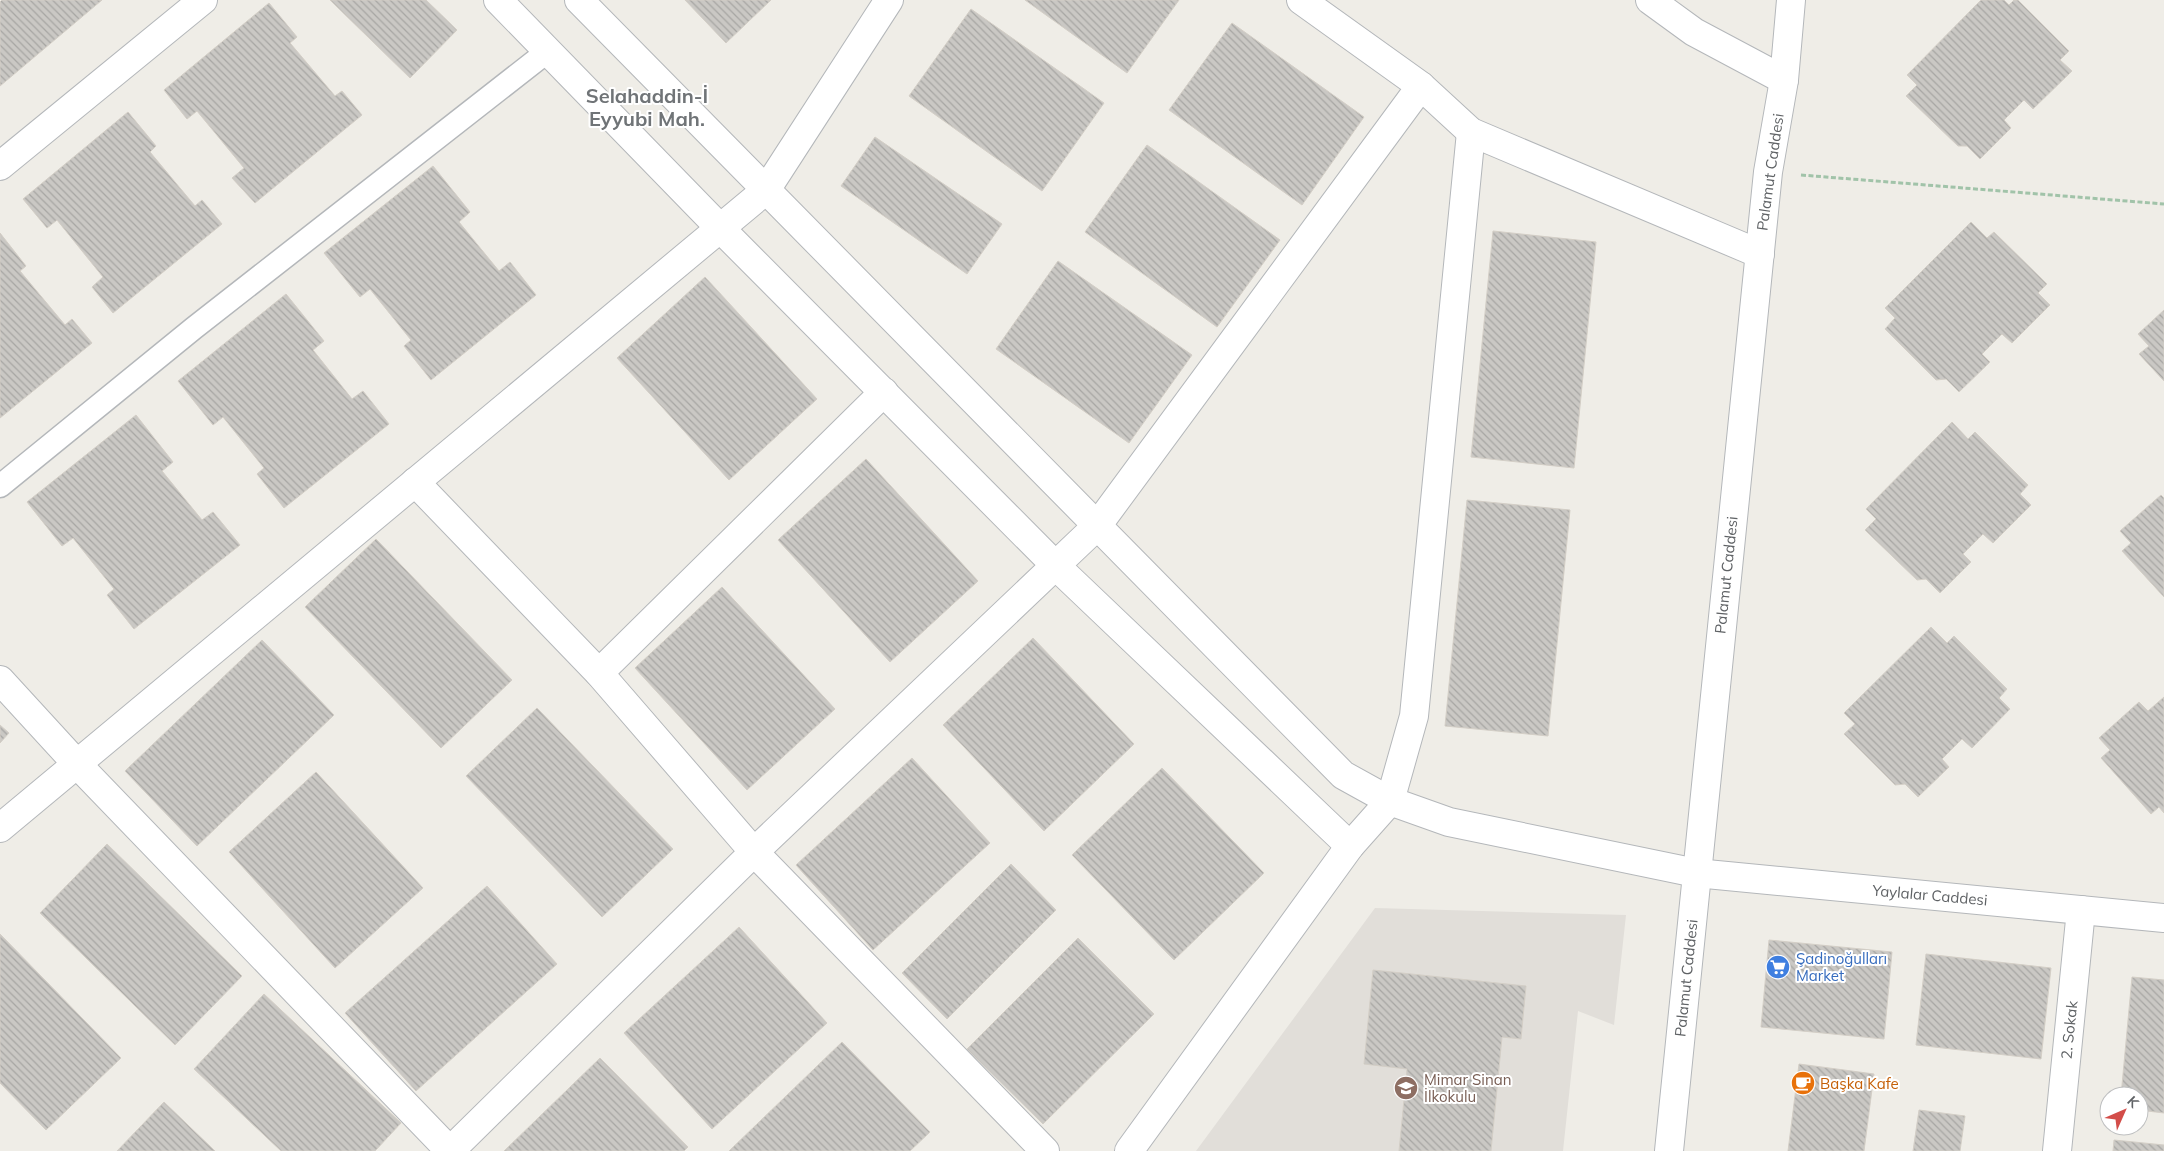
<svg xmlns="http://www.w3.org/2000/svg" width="2164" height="1151" viewBox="0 0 2164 1151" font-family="Mulish,sans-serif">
<defs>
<pattern id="building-back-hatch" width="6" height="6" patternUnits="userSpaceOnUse" patternTransform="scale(1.25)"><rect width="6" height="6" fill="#cac8c4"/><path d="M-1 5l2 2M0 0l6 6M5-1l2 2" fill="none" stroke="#a7a6a3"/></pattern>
</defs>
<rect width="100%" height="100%" fill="#efede7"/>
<!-- education -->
<path fill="#e1ded9" d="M1375 908 1626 915 1614 1025 1578 1011 1563 1151H1196Z"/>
<!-- building -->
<g fill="url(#building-back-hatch)" stroke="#d3cec6">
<path d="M2 0H102L0 86V2Z"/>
<path d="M330 0H426L457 30 410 78Z"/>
<path d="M685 0H771L726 43Z"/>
<path d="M1025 0H1179L1127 73Z"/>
<path d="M1981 0H2004L2009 5 2014 0H2018L2069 51 2060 60 2072 71 2033 109 2024 100 2004 120 2011 128 1980 159 1967 146H1958L1906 96 1917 85 1907 75Z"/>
<path d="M269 3 297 37 290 43 335 96 342 91 362 115 255 203 232 178 244 168 197 111 187 119 164 90Z"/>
<path d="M971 9 1104 103 1042 191 909 96Z"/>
<path d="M1232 23 1364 117 1302 205 1169 110Z"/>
<path d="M128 112 156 146 150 152 195 206 202 200 222 224 113 313 92 287 103 277 57 220 47 228 23 199Z"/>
<path d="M875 137 1002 224 967 274 841 186Z"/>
<path d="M1147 145 1280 240 1217 327 1085 232Z"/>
<path d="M433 166 470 212 459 222 499 271 510 262 536 295 431 380 404 346 411 340 370 289 360 297 324 253Z"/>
<path d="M1971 222 1987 238 1994 232 2047 284 2038 293 2050 305 2012 343 2002 334 1982 354 1990 362 1959 392 1946 379 1936 380 1885 329 1895 318 1885 308Z"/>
<path d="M1493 231 1596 242 1574 468 1471 457Z"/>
<path d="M0 233 26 266 20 271 65 325 72 319 92 343 0 418Z"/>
<path d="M1058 261 1192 355 1129 443 996 349Z"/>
<path d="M705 277 817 399 729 480 617 358Z"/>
<path d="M286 294 324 341 313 350 352 399 363 391 389 424 284 508 257 474 264 468 223 417 213 425 178 381Z"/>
<path d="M2164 310V381L2139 354 2149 346 2138 334Z"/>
<path d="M136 415 173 462 162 471 202 520 213 512 240 545 134 629 107 595 114 589 73 538 62 546 27 502Z"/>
<path d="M1952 422 1968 439 1975 432 2028 485 2020 494 2031 505 1993 543 1983 534 1963 554 1971 562 1940 593 1926 579 1917 580 1865 530 1876 519 1866 509Z"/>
<path d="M866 459 978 581 890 662 778 540Z"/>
<path d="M2161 495 2164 498V597L2122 551 2131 543 2120 531Z"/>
<path d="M1467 500 1570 510 1548 736 1445 726Z"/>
<path d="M376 539 512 680 441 748 305 607Z"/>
<path d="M722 587 835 709 747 790 635 668Z"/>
<path d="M1931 627 1947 643 1954 636 2007 689 1999 698 2010 709 1972 748 1962 739 1942 759 1949 767 1918 797 1905 784 1895 785 1844 734 1855 724 1844 713Z"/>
<path d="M1033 638 1134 744 1044 831 943 725Z"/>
<path d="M262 640 334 715 197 846 125 771Z"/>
<path d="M2164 697V813L2159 807 2151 814 2101 758 2110 750 2099 738 2139 702 2148 711Z"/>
<path d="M537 708 673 849 602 917 466 776Z"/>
<path d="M0 725 9 733 0 743Z"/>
<path d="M912 758 990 843 873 950 796 865Z"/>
<path d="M1162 768 1264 873 1174 960 1072 855Z"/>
<path d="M316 772 423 888 335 968 229 852Z"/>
<path d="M107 844 242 976 175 1045 40 913Z"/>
<path d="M1011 864 1056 910 947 1019 902 973Z"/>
<path d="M487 886 557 964 416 1091 345 1013Z"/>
<path d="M739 927 827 1023 712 1129 624 1033Z"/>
<path d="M0 934 121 1058 46 1130 0 1083Z"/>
<path d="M1078 938 1154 1014 1043 1124 967 1049Z"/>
<path d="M1769 940 1892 952 1884 1039 1761 1027Z"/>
<path d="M1926 954 2051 968 2041 1059 1916 1045Z"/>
<path d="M1373 970 1526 986 1521 1039 1502 1037 1491 1151H1399L1407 1069 1364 1064Z"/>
<path d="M2132 977 2164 980V1113L2139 1110V1096H2121Z"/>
<path d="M264 994 401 1123 375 1151H281L194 1069Z"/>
<path d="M842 1042 930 1132 910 1151H729Z"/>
<path d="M600 1058 688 1147 684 1151H504Z"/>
<path d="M1799 1064 1874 1074 1864 1151H1788Z"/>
<path d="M164 1102 215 1151H117Z"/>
<path d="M1919 1110 1965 1116 1960 1151H1913Z"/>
<path d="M2114 1140 2164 1145V1151H2113Z"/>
</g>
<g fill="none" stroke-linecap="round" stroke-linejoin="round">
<!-- service casing -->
<g stroke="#b4b7ba" stroke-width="25">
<path id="service" d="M0 486 194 328 548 51"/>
</g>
<!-- minor casing -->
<g stroke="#b4b7ba" stroke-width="30">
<g id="minor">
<path d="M498 0 720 228 1056 566 1350 846"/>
<path d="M579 0 1343 775 1390 801 1449 822 1696 873"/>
<path d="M1301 0 1421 86 1471 132 1760 254"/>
<path d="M1650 0 1694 32 1784 80"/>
<path d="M0 166 203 0"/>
<path d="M415 482 599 673 754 852 1045 1151"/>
<path d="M599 673 884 392"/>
<path d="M0 680 77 764 450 1151"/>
<path d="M0 828 766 190 889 0"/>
<path d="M450 1151 754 852 1097 526 1421 86"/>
<path d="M1129 1151 1350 846 1390 801 1414 716 1471 132"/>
<path d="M2057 1151 2081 910"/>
</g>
</g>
<!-- tertiary casing -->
<g stroke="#b4b7ba" stroke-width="30">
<g id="tertiary">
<path d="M1696 873 2164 918"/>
<path d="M1669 1151 1768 172 1784 80 1791 0"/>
</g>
</g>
<!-- path -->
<path stroke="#a1c3a9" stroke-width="3" stroke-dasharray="5 2.5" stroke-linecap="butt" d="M1801 175 2164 204"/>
<!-- service -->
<use href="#service" stroke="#fff" stroke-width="22"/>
<!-- minor -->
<use href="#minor" stroke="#fff" stroke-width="28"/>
<!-- tertiary -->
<use href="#tertiary" stroke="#fff" stroke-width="28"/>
</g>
<!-- icons -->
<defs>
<g id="supermarket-disc" transform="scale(1.25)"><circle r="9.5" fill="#3f7fe0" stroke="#fff"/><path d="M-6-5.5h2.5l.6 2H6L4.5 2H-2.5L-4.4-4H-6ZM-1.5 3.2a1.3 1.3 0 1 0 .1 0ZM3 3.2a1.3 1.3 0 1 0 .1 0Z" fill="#fff"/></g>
<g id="cafe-disc" transform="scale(1.25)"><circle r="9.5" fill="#e8710a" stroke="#fff"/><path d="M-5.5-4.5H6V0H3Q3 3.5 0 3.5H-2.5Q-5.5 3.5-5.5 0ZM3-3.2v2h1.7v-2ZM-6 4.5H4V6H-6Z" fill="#fff"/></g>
<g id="school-disc" transform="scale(1.25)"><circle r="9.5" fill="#8d6e63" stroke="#fff"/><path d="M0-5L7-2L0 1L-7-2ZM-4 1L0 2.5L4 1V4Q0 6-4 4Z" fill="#fff"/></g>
</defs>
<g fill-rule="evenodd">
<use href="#supermarket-disc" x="1778" y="967"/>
<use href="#cafe-disc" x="1803" y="1083"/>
<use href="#school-disc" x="1406" y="1088"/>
</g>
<g text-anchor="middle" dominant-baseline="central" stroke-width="4" stroke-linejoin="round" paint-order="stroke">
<!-- street labels -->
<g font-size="15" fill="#5f6265" stroke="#fff">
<text transform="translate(1770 172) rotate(-82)">Palamut Caddesi</text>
<text transform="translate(1726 575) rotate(-84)">Palamut Caddesi</text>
<text transform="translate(1930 895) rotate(5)">Yaylalar Caddesi</text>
<text transform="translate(1686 978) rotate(-84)">Palamut Caddesi</text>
<text transform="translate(2069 1030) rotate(-84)">2. Sokak</text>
</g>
<!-- shop labels -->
<g font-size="15" fill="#366cbe" stroke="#fff" text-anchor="start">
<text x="1796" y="958">Şadinoğulları<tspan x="1796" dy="17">Market</tspan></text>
</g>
<!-- education labels -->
<g font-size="15" fill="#785e54" stroke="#fff" text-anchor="start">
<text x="1424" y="1079">Mimar Sinan<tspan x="1424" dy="17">İlkokulu</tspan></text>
</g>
<!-- food labels -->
<g font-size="15" fill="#c56008" stroke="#fff" text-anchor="start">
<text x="1820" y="1083">Başka Kafe</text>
</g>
<!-- district labels -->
<g font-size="20" font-weight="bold" fill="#707477" stroke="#fff">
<text x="647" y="95">Selahaddin-İ<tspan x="647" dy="23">Eyyubi Mah.</tspan></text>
</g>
</g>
<!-- north arrow -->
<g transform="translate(2124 1111) rotate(45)"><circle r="24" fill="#ffffff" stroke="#bfc0c1"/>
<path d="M0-4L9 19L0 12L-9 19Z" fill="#d34d49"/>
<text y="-8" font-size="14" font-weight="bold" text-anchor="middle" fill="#5f6265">K</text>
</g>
</svg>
